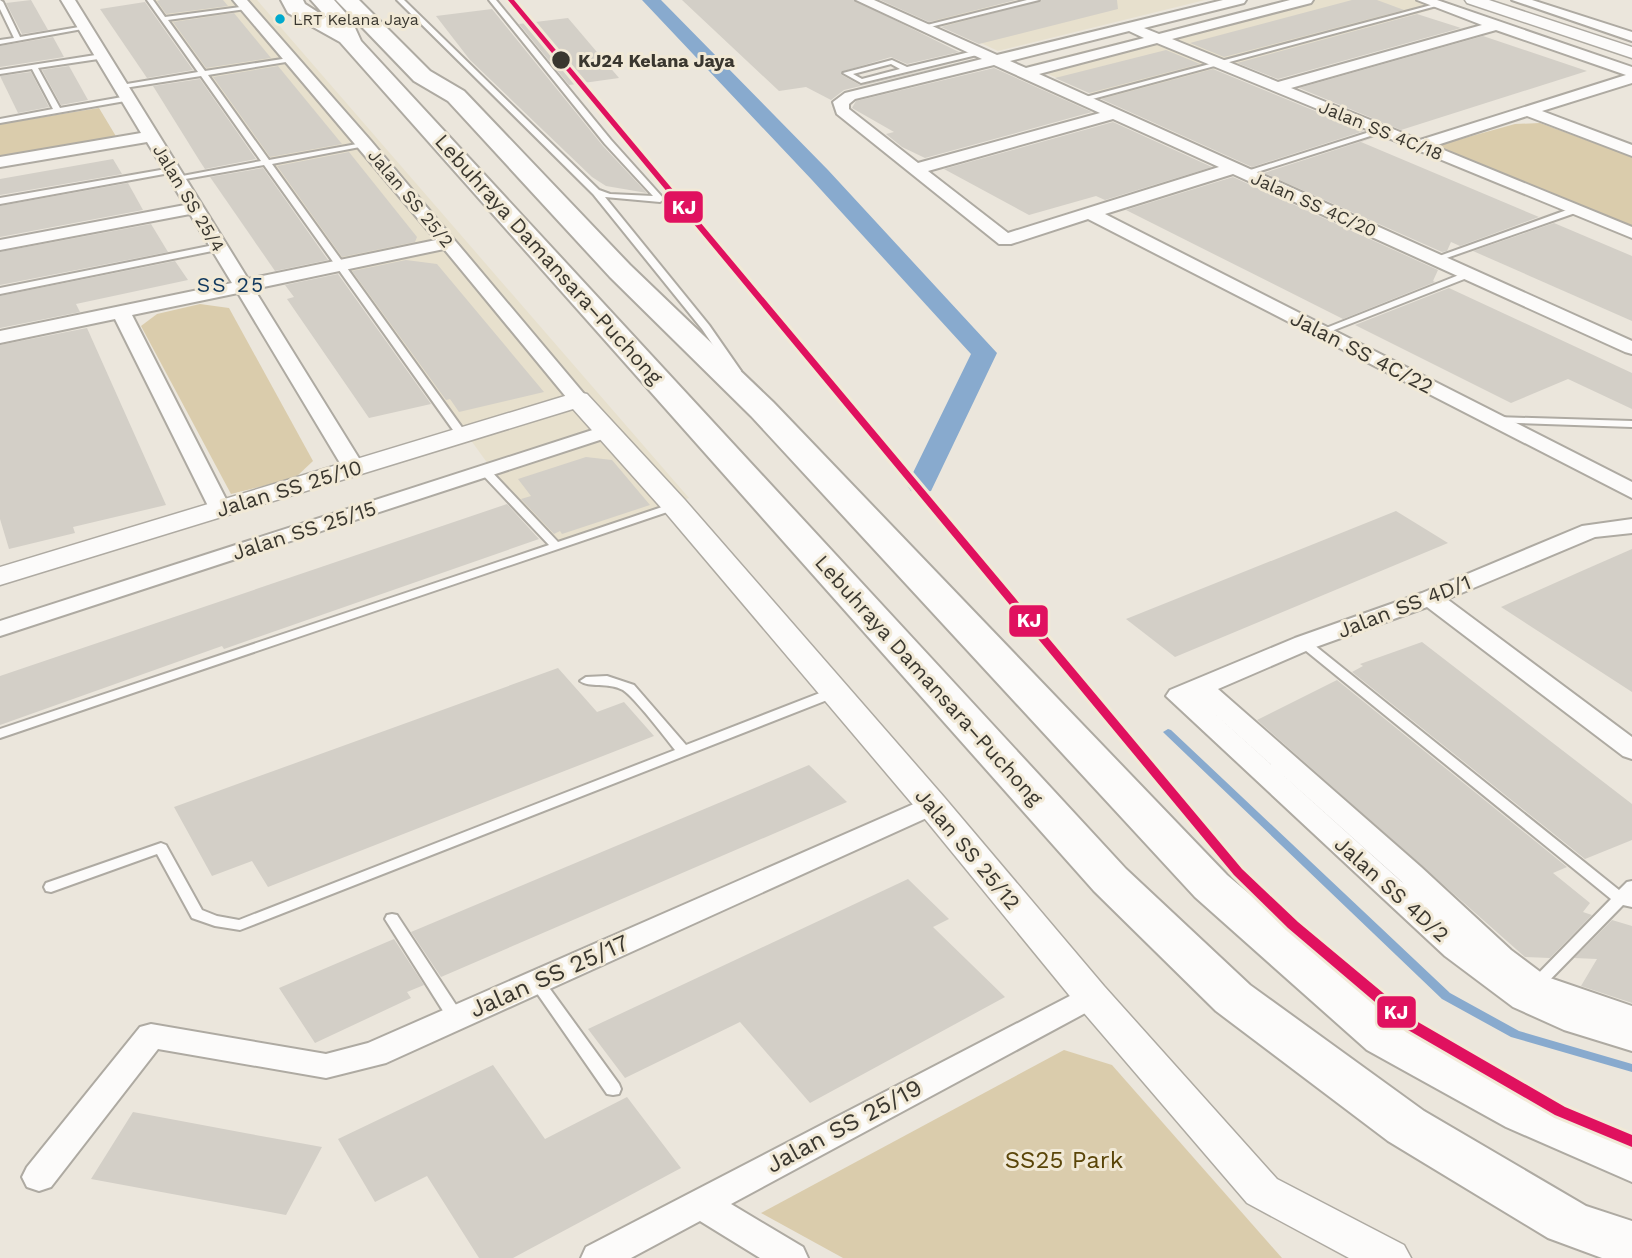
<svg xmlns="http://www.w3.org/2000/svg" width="1632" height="1258" viewBox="0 0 1632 1258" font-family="'Work Sans',sans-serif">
<rect width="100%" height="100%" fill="#ebe6dc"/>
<!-- built -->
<g fill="#e7e0cd">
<path d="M154 0H257L689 498 547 546Z"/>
<path d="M1019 0H1205L998 51 932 20Z"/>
<path d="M1287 0H1415L1438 8 1106 100 1028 65Z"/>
</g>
<!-- green -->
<g fill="#daccac">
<path d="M99 108 117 138 0 158V124Z"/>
<path d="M1540 123 1632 157V226L1432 147 1515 124Z"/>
<path d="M200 304 229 308 313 461 295 478 231 494 141 326 157 314Z"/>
<path d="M1064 1050 1112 1065 1282 1258H843L761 1213Z"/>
</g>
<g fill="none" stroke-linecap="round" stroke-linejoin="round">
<!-- stream -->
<path fill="#88aace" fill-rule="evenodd" d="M1168 729 1171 730 1450 993 1519 1031 1632 1064V1072L1511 1037 1442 999 1165 734 1163 732Z"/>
<!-- canal -->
<path fill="#88aace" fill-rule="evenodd" d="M642 0H661L828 170 997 353 931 491 921 493 911 491 907 485 971 354 812 180Z"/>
</g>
<!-- building -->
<g fill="#d3cfc7">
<path d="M31 0 48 30 22 34 6 3Z"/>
<path d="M160 0H223L228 6 166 14 157 1Z"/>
<path d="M682 0H854L959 52 907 64 891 57 841 72 842 75 860 85 957 63 844 90 831 100 806 87 779 91Z"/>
<path d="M880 0H1016L929 22Z"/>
<path d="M1042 0H1117L1118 9 979 44 941 27Z"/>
<path d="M1352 0H1377L1404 10 1224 57 1190 43Z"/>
<path d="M145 2 193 70 147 78 100 9Z"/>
<path d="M492 9 603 146 647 193 606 186 592 177 470 60 436 16Z"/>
<path d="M234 13 271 58 206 68 173 22Z"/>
<path d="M1417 14 1461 28 1278 79 1237 63Z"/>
<path d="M568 18 619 78 569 85 519 24Z"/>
<path d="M1483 36 1587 71 1401 130 1299 88Z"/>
<path d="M53 37 64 57 0 67V46Z"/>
<path d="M1166 50 1200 64 1089 93 1055 78Z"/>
<path d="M69 66 88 100 61 105 42 70Z"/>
<path d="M278 66 342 144 270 157 213 77Z"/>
<path d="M994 68 1092 112 925 158 902 147 886 134 894 132 852 108 856 101Z"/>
<path d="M1213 69 1364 131 1252 167 1101 99Z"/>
<path d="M31 72 49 107 18 113 0 76Z"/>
<path d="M200 79 256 159 205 169 201 163 153 86Z"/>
<path d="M1113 122 1212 167 1105 200 1096 196 1029 215 944 169Z"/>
<path d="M1378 136 1361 142 1539 217 1460 246 1451 242 1447 251 1442 252 1264 173Z"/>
<path d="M349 152 417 237 415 242 342 257 277 166Z"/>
<path d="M113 159 122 174 0 195V179Z"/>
<path d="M263 168 328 260 275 271 210 177Z"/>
<path d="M1233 177 1438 270 1433 281 1435 282 1343 319 1126 210Z"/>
<path d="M128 183 143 210 0 237V206Z"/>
<path d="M1554 223 1632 256V321L1473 251Z"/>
<path d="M151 224 168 252 0 285V252Z"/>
<path d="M406 260 437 264 544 392 459 412 450 399 446 400 352 271Z"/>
<path d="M175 261 188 280 76 304 80 312 0 328V296Z"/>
<path d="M338 274 431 404 369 418 287 299 294 297 285 285Z"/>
<path d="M1449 288 1632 373V409L1568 379 1511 403 1355 325Z"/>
<path d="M87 328 166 505 73 527 75 533 9 549 0 519V345Z"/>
<path d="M586 457 612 460 650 505 562 534 560 531 554 534 521 499 531 496 518 479Z"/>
<path d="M507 504 539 539 224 649 222 646 0 725V676Z"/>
<path d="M1396 511 1448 543 1175 657 1126 619Z"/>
<path d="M1632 549V692L1501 607 1584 570Z"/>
<path d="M1422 642 1632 804V840L1585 859 1352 672 1363 666 1360 664Z"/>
<path d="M558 668 597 712 624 702 654 736 268 887 252 861 212 876 174 807Z"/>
<path d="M1337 680 1567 867 1553 873 1590 903 1583 912 1592 915 1550 958 1525 957 1257 720Z"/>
<path d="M809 765 847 802 441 977 411 932Z"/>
<path d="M908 879 949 919 933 927 1005 997 810 1103 740 1022 625 1078 588 1029Z"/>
<path d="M1612 920 1632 926V1003L1581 986 1597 959 1574 958Z"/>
<path d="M394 939 424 985 407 992 411 998 315 1043 279 988Z"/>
<path d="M493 1065 545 1139 627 1097 681 1168 513 1258H479L427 1176 375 1202 338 1139Z"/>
<path d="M133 1112 245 1133 322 1147 286 1215 91 1179Z"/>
</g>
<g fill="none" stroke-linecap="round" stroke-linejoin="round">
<!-- service casing -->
<g stroke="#aeaaa2" stroke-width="4">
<g id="service">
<path d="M0 0 3 2 20 37 85 26 88 28 0 44V40L14 38 0 9Z"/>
<path d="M147 0H153L165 17 248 6 249 7 246 9 168 20 205 71 295 57 296 59 292 61 208 75 269 160 368 142 369 144 365 146 272 164 466 433 467 435 466 437H458L264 165 174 181V177H177L261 161 201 76 118 89V85H121L198 72Z"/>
<path d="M397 0H404L599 190 610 194 653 196 605 144 489 0H496L611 140 664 199 660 202 605 197 709 325 741 371 740 373H732L702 329 593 194Z"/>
<path d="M1027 0H1039L922 29 919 27Z"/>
<path d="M1435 4 1440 5 1085 101 1078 99Z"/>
<path d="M978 50 982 52 981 54 861 83 843 73 892 60 907 67ZM891 64 900 69 862 79 853 74Z"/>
<path d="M102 54 106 56 105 58 38 68 60 108 128 96H131V100L0 123V119L53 109 32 69 0 74V70Z"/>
<path d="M1379 129 1386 131 1248 175 1241 173Z"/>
<path d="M172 168H175V172L0 204V198Z"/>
<path d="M1575 207 1579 210 1578 212 1438 261H1432L1431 259Z"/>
<path d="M219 244 222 245V249L0 294V288Z"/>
<path d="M1469 271 1474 274 1472 276 1324 334H1318L1316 332Z"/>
<path d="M1496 417 1632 421V427L1492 422V418Z"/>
<path d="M485 468 489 469 558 542 671 504H679L681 506 679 508 0 738V729L549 545 481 473 480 471 481 469Z"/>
<path d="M1304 639 1308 640 1619 890 1627 882 1632 881V907L1623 905 1540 990 1535 992 1530 990 1527 986 1530 982 1611 899 1300 646 1298 643Z"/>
<path d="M607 676 634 685 686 745 830 689 835 688 841 692 840 695 240 930 215 926 192 918 157 854 51 892 46 891 44 887 46 883 161 843 166 845 202 910 217 916 239 920 675 750C665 737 634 697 623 690 608 682 589 688 580 681L586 677Z"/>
<path d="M392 914 397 915 462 1014 464 1018 462 1022 456 1024 450 1022 385 919 387 915Z"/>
<path d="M537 976 542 978 619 1084 621 1089 619 1094 613 1095 607 1094 532 986 529 982 532 978Z"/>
</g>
</g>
<!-- minor casing -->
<g stroke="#aeaaa2" stroke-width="4">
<g id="minor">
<path d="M61 0H75L248 279 436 240 233 0H247L371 141 585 395 588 399 585 403H571L444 249 254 289 365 468 362 473H346L238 293 132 315 231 509 228 514H212L115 319 0 343V331L232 283 190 214 0 250V240L185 205 147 142 0 167V157L141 133Z"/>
<path d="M856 0H874L997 55 1223 0H1246L1244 3 1144 28 1159 34 1290 0H1313L1311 3 1172 39 1278 82 1482 25 1417 0H1437L1632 67V83L1542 111 1632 145V156L1527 116 1434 146 1632 227V238L1157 43 1039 74 1632 341V354L1625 352 1233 174 1105 214 1632 482V498L1088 219 1011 244H999L837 114 833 102 845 93 982 59ZM1496 30 1626 75 1420 140 1291 88ZM1129 31 1144 38 1026 68 1010 61ZM994 65 1100 113 918 163 849 109V104L855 99ZM1113 119 1219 167 1008 233 928 171Z"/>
<path d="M1512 0H1532L1632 32V41Z"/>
<path d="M608 425 615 427 619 431 615 435 0 636V621Z"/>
<path d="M1632 519V533L1595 537 1447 599 1632 737V759L1623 756 1427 607 1313 648 1218 689 1421 867 1511 950 1547 977 1632 1006V1051L1564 1030 1513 1007 1445 956 1166 696 1170 690 1295 638 1422 593 1582 526ZM1197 698 1401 881 1404 884Z"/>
<path d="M932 796 942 799 946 805 942 811 386 1063 326 1078 158 1049 51 1187 39 1191 27 1187 22 1177 27 1167 140 1027 151 1024 326 1054 368 1043Z"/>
<path d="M1091 985 1102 988 1106 996 1102 1004 731 1204 803 1247 808 1258H760L700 1221 631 1258H581L586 1247Z"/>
</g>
</g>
<!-- tertiary casing -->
<g stroke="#aeaaa2" stroke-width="3">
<g id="tertiary">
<path d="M1465 0H1489L1632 47V58L1467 3Z"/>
<path d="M578 392 587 394 685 500 944 797 1104 986 1277 1179 1404 1245 1411 1258H1349L1247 1203 1078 1006 920 813 665 512 573 409 0 585V567Z"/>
</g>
</g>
<!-- motorway casing -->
<g stroke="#aeaaa2" stroke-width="4">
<g id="motorway">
<path d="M281 0H303L305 4 327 18 311 0H334L351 19 361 41 1126 869 1250 985 1424 1111 1586 1206 1632 1221V1258H1602L1548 1238 1388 1141 1216 1011 1094 891 340 42 288 13Z"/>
<path d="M336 0H359L430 71 464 91 630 265 773 402 1227 875 1403 1024 1542 1097 1632 1137V1182L1506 1127 1367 1050 1195 897 751 416 610 277 448 101 414 81Z"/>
</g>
</g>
<!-- service -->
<use href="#service" fill="#fcfbfa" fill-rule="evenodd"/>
<!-- minor -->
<use href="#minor" fill="#fcfbfa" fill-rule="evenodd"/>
<!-- tertiary -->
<use href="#tertiary" fill="#fcfbfa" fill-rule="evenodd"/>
<!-- motorway -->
<use href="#motorway" fill="#fcfbfa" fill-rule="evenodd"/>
<!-- rail-1 casing -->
<g stroke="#f1e9d6" stroke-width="6">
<path id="rail-1" d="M508 0H514L1242 869 1298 922 1418 1022 1565 1107 1632 1135V1147L1555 1115 1408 1030 1288 928 1234 875Z"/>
</g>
<!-- rail-1 -->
<use href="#rail-1" fill="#e0115f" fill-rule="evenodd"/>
</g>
<!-- markers -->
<circle fill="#00a9ce" stroke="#f1e9d6" stroke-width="2.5" cx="280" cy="19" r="6"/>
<circle fill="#3a372f" stroke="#f1e9d6" stroke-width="2.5" cx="561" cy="60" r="10"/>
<g text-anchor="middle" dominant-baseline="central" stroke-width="6" stroke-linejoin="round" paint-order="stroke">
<!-- far-bus labels -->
<g font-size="16" fill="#3a372f" stroke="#f1e9d6" text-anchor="start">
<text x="293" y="19">LRT Kelana Jaya</text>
</g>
<!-- far-stop labels -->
<g font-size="18" font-weight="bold" fill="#3a372f" stroke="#f1e9d6" text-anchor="start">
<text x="578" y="60">KJ24 Kelana Jaya</text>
</g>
<!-- far-street labels -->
<g font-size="18" fill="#3a372f" stroke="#f1e9d6">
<text transform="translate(1381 130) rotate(22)">Jalan SS 4C/18</text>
<text transform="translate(189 198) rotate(59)">Jalan SS 25/4</text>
<text transform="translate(411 198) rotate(50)">Jalan SS 25/2</text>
<text transform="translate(1314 204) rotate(24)">Jalan SS 4C/20</text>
</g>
<!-- street labels -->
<g font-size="21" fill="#3a372f" stroke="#f1e9d6">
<text transform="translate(549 259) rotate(48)">Lebuhraya Damansara–Puchong</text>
<text transform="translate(1362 352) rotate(27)">Jalan SS 4C/22</text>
<text transform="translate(289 488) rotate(-17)">Jalan SS 25/10</text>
<text transform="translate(304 530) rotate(-18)">Jalan SS 25/15</text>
<text transform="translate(1404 606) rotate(-21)">Jalan SS 4D/1</text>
<text transform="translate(929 680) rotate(48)">Lebuhraya Damansara–Puchong</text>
<text transform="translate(968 849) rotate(50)">Jalan SS 25/12</text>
<text transform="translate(1392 889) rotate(42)">Jalan SS 4D/2</text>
</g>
<!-- far-quarter labels -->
<g font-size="21" letter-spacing="2" fill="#10385e" stroke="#f1e9d6">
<text x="231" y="284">SS 25</text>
</g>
<!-- near-street labels -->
<g font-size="24" fill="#3a372f" stroke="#f1e9d6">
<text transform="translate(549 976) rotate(-24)">Jalan SS 25/17</text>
<text transform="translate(844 1126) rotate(-28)">Jalan SS 25/19</text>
</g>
<!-- near-park labels -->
<g font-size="24" fill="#5a4508" stroke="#f1e9d6">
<text x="1064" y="1160">SS25 Park</text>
</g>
</g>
<g stroke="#f1e9d6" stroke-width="2.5">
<rect x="663" y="190" width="41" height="34" rx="7" fill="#e0115f"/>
<rect x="1008" y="604" width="41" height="34" rx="7" fill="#e0115f"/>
<rect x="1376" y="995" width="41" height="34" rx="7" fill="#e0115f"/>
</g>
<g font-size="19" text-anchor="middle" font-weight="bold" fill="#fff">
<text x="684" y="214">KJ</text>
<text x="1029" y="627">KJ</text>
<text x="1396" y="1019">KJ</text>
</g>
</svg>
